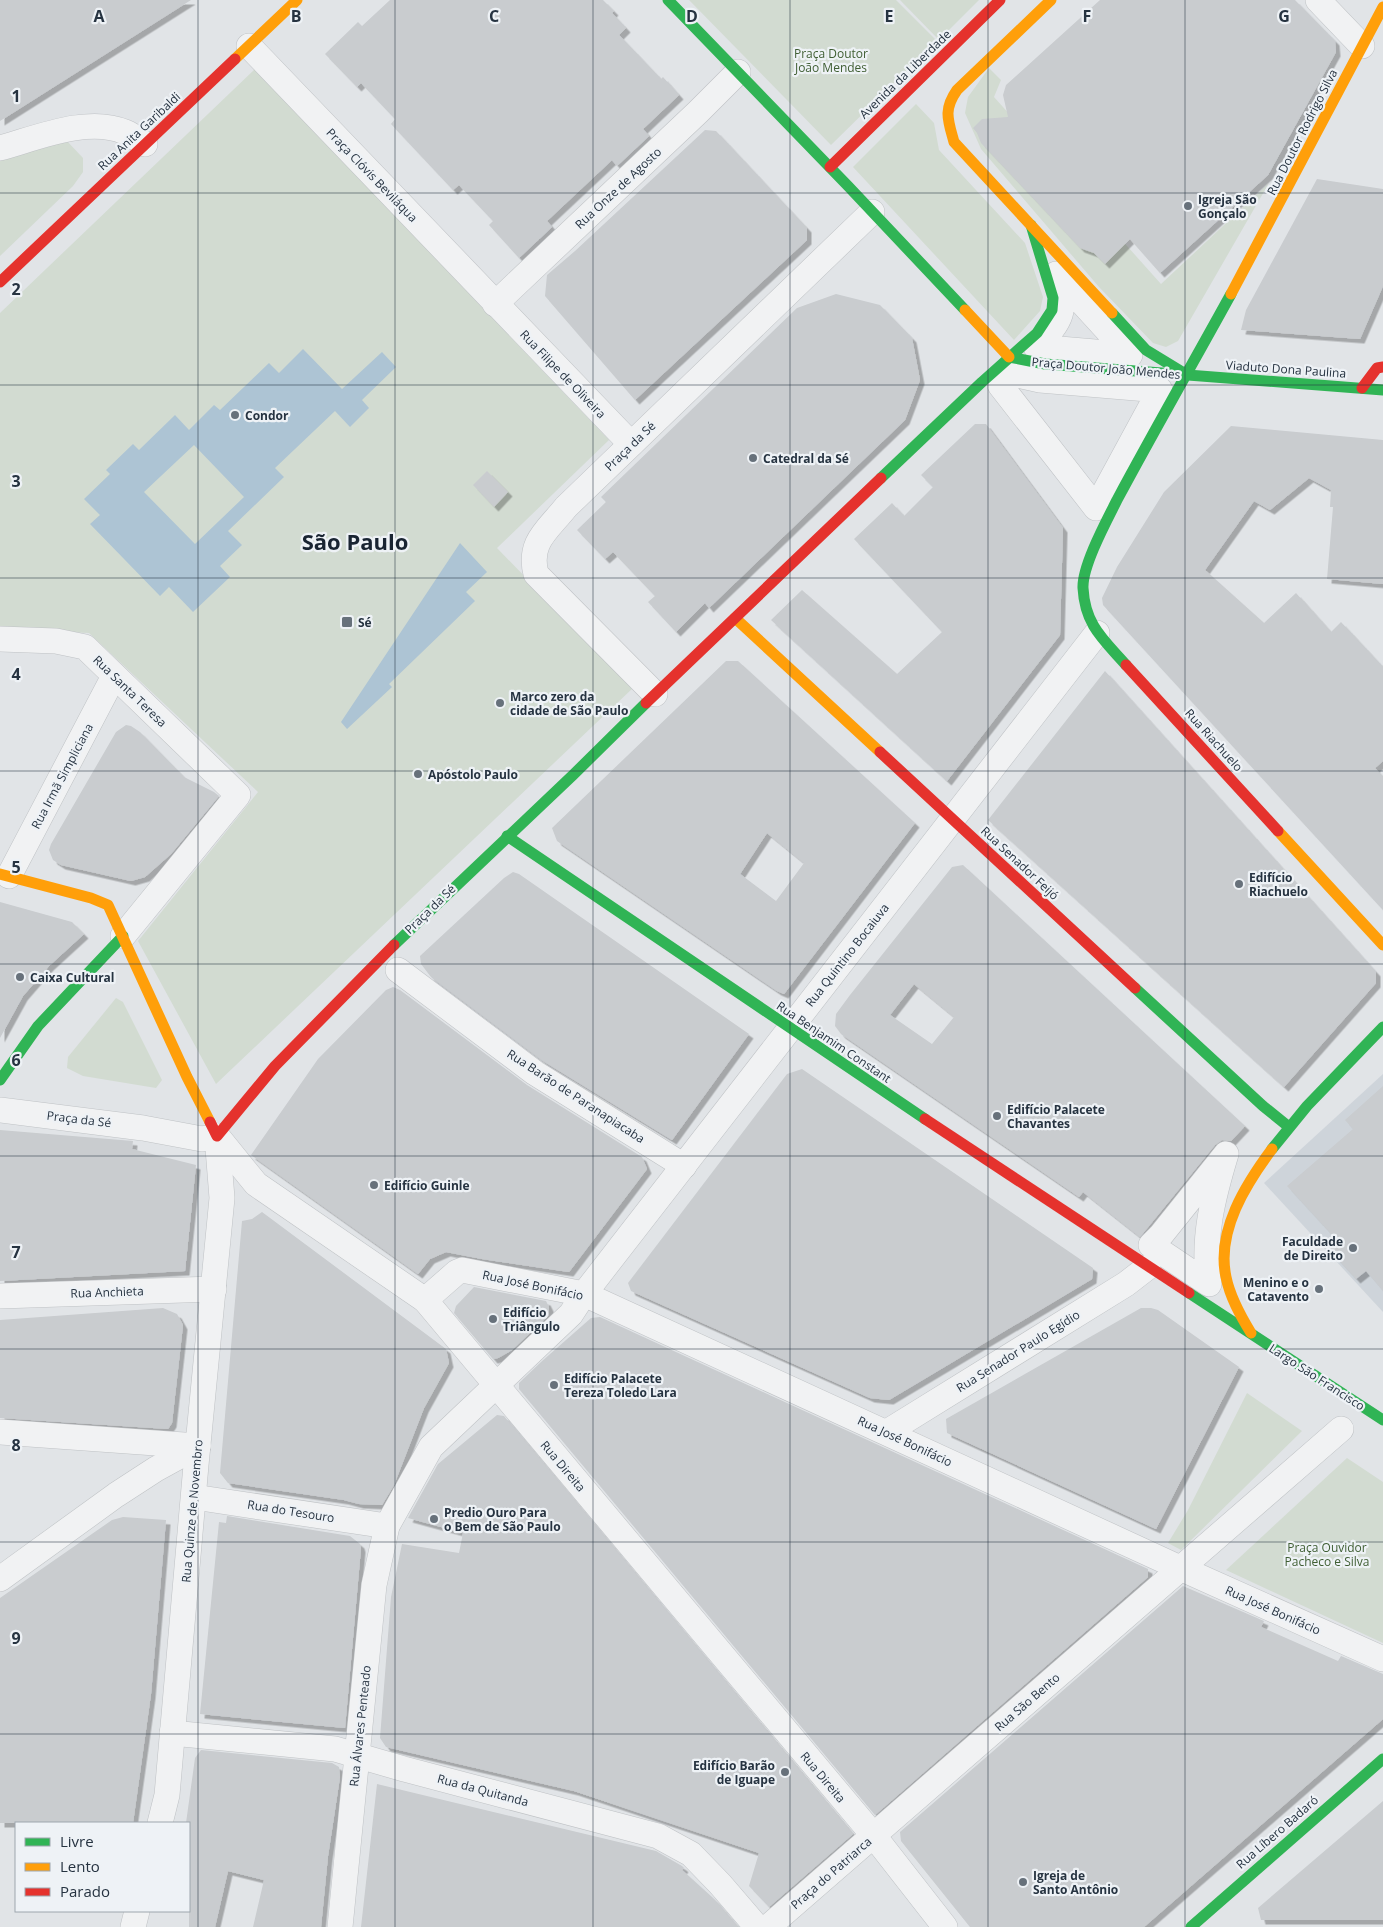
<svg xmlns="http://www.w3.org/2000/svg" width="1383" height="1927" viewBox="0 0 1383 1927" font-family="'Open Sans',sans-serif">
<defs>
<filter id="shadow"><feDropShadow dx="4.5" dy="4.5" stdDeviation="0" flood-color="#0004"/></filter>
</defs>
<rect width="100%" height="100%" fill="#e1e4e7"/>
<!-- built -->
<path fill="#ced4da" d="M1383 1074V1312L1264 1183Z"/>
<!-- green -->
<g fill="#d2dbd1">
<path d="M689 0H896L937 41 831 145Z"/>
<path d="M900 0H979L939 40Z"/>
<path d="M989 68 1001 80 994 97 1161 284 1269 183 1178 341 1166 347 1153 343 1099 287 981 149 965 113 968 97Z"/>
<path d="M255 69 609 440 497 548 633 688 216 1084 138 941 258 792 89 633 0 629V313Z"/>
<path d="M916 104 934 123 939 150 1025 243 1043 297 1040 311 1014 340 853 167Z"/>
<path d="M65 139 83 158V172L73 186 0 256V158Z"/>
<path d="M116 998 123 1002 162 1080 156 1088 83 1076 67 1068 68 1057Z"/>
<path d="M1247 1393 1302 1431 1181 1550 1168 1543 1188 1510Z"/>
<path d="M1347 1458 1383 1482V1643L1226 1570Z"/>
</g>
<!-- water -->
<g fill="#adc4d4" fill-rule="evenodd">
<path d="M303 349 342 389 382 352 396 367 362 400 369 408 350 427 335 411 275 468 284 477 228 531 242 545 220 566 230 577 193 612 169 587 160 596 90 524 100 515 84 499 110 474 106 470 133 444 139 450 175 415 189 430 214 405 220 410 269 363 279 373ZM194 445 244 497 195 544 144 492Z"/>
<path d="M460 543 487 572 466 592 475 601 389 684 392 687 347 729 341 722Z"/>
</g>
<!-- building -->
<g fill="#c9cccf" fill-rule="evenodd" filter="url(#shadow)">
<path d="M0 0H191L0 121Z"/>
<path d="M390 0H603L614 11 612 13 626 28 619 35 661 79 663 77 679 95 643 129 649 136 617 166 612 160 547 221 552 227 519 258 489 225 493 221 459 185 453 190 391 124 395 119 361 83 357 87 325 54 358 22 362 26Z"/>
<path d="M1100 0H1295L1335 41 1336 52 1268 175 1160 273 1130 239 1105 264 1094 253 1080 248 981 143 977 133 973 128 982 119 1008 117 1003 95 1006 85Z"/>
<path d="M705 130 716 131 731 147 807 228V240L635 400 545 296 547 275 575 251Z"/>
<path d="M1317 179 1383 189V286L1360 339 1241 330 1246 310Z"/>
<path d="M836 294 880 305 912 338 920 380 905 420 709 608 705 603 676 632 648 602 655 596 613 552 605 559 577 530 606 502 601 497 797 308Z"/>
<path d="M975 424H986L1063 528 1060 635 947 781 771 620 802 590 897 674 942 632 854 539 892 503 904 516 933 487 921 475Z"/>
<path d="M1231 426 1383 440V584L1327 579 1333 507H1330L1331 490 1309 478 1270 510 1254 501 1205 570 1264 623 1296 593 1331 632 1341 622 1383 667V761L1375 768 1383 777V910L1103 605 1102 598 1117 567 1164 492Z"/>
<path d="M487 471 508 492 494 507 473 485Z"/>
<path d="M726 661H738L915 823 784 994 777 991 557 841 552 828ZM767 833 804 863 776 901 740 874Z"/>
<path d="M1105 671 1376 972V983L1284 1087 988 820Z"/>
<path d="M126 725 131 726 140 732 184 777 214 792 219 796 171 854 145 877 131 881 61 865 53 860 49 850 51 844 116 732Z"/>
<path d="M963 865 1245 1126 1231 1141 1222 1140 1215 1145 1140 1237 1083 1192 1079 1197 841 1034 835 1026 836 1014 850 995 952 867ZM914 984 954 1017 932 1044 890 1015Z"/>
<path d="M513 872 519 874 749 1034 672 1140 543 1061 431 977 421 964 420 956 504 878Z"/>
<path d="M0 902 72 922 84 934 49 966 23 996 0 1038Z"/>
<path d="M393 987 400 990 527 1085 642 1157 647 1169 569 1272 482 1259 446 1252 430 1259 418 1274 251 1155 318 1059 386 990Z"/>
<path d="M802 1069 1093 1268 1092 1279 889 1400 870 1398 631 1291 628 1283 787 1074Z"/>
<path d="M1383 1086V1291L1366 1271 1356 1279 1343 1265 1324 1244 1333 1236 1287 1186 1353 1129 1345 1120Z"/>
<path d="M0 1130 133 1141 132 1149 196 1165 185 1271 0 1281Z"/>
<path d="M262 1212 446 1349 449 1363 424 1408 394 1485 382 1505 359 1504 344 1500 228 1483 220 1473 242 1221 252 1219Z"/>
<path d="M474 1287 546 1301 549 1307V1315L512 1350 498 1358 493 1359 454 1313 456 1306Z"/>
<path d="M163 1308 177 1314 183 1325 172 1423 168 1429 0 1418V1320Z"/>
<path d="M1141 1308H1151L1158 1310 1239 1367 1156 1529 947 1433 946 1419Z"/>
<path d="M600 1317 1148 1569V1577L875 1815 519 1389V1383L541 1362 591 1318Z"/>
<path d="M497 1415 504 1416 853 1834 769 1907 749 1886 759 1853 574 1791 386 1747 380 1738 391 1597 402 1544 459 1553 463 1533 408 1518 438 1464Z"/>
<path d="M227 1516 350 1536 360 1544 361 1548 345 1728 200 1714 219 1522 226 1523Z"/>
<path d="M123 1517 166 1520 151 1694 133 1823H0V1598L112 1520Z"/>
<path d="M1183 1586 1264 1621 1261 1627 1338 1661 1341 1656 1383 1674V1719L1144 1927H970L901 1841 900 1832Z"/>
<path d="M201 1750 332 1763 339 1767 340 1777 328 1856 321 1927H253L264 1880 228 1871 215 1927H189V1823H186L195 1758Z"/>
<path d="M377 1784 656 1851 682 1866 684 1868 682 1870 714 1899 738 1927H361Z"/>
<path d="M1383 1801V1920H1261L1258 1908Z"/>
</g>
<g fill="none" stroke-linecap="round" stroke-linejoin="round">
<!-- street casing -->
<g stroke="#bfc2c5" stroke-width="26">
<g id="street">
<path d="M1318 0 1362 46"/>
<path d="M249 46 631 444"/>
<path d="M0 148C37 138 88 116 125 132 132 135 139 140 145 144"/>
<path d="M1056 274 1130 355 1036 347C1063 319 1067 312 1056 274Z"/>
<path d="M495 304 698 112 738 72"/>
<path d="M1013 374 1040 380 1160 390 1096 508 1000 385Z"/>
<path d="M0 639 56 641 85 647 238 795 123 936"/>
<path d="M655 694 536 574C528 542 547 531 566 507L872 212"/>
<path d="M9 876 114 676"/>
<path d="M398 970 535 1073 684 1166"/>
<path d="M0 1110 143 1128 202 1139 217 1136"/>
<path d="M217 1136 256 1184 425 1300 874 1836 945 1927"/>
<path d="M1226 1154C1213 1197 1202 1239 1209 1284L1151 1245 1161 1235Z"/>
<path d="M0 1296 214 1289"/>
<path d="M425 1300 457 1272 462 1270 584 1294 1180 1568 1383 1659"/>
<path d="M0 1432 198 1446"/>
<path d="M887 1432 1126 1284 1148 1267"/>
<path d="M194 1497 387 1526"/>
<path d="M0 1579 116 1495 156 1469 198 1446"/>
<path d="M172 1733 335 1749 404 1769 658 1836 691 1854 720 1884 757 1927"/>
<path d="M160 1823 167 1795 196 1465 222 1198 217 1136"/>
<path d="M133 1927 137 1911"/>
<path d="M340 1927 374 1585 387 1526 431 1447 571 1314 584 1294 1097 633"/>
<path d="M768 1927 1341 1429"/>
</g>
</g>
<!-- street -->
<use href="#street" stroke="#f1f2f3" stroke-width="25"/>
<!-- fast -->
<g stroke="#30b455" stroke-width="11">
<path d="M668 0 848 186 965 310"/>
<path d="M1112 313 1146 350 1187 375"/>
<path d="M1009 357 1045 364 1383 390"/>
<path d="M881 478 982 382 1037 333 1052 310 1053 298 1031 225"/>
<path d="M1126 665C1103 639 1085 625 1083 588 1082 566 1107 520 1117 500 1154 431 1193 363 1231 294"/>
<path d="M507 836 925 1119"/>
<path d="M394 945 573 775 646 703"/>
<path d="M1135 988 1263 1106 1289 1127"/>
<path d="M0 1080 38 1026 123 936"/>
<path d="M1272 1149 1307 1106 1383 1027"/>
<path d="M1189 1293 1383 1420"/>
<path d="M1191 1927 1383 1759"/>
</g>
<!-- slow -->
<g stroke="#ff9f0a" stroke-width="11">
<path d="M1051 0 957 90C943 110 948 120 954 142L1112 313"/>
<path d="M235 59 297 0"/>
<path d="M1231 294 1383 7"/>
<path d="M965 310 1009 357"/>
<path d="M735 618 880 752"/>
<path d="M1278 831 1383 945"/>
<path d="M0 874 91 898 108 905 187 1077 210 1122"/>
<path d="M1251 1333C1240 1315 1230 1297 1226 1277 1216 1231 1246 1184 1272 1149"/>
</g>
<!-- jam -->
<g stroke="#e5322d" stroke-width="11">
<path d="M830 167 1000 0"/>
<path d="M0 282 235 59"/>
<path d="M1362 388 1377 368 1383 367"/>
<path d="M1126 665 1278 831"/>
<path d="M646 703 881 478"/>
<path d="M880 752 1135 988"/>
<path d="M925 1119 1189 1293"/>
<path d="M210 1122 217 1136 275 1066 394 945"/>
</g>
</g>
<!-- grid -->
<path fill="none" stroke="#263341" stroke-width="1" stroke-opacity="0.55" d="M198 0V1927M395 0V1927M593 0V1927M790 0V1927M988 0V1927M1185 0V1927M0 193H1383M0 385H1383M0 578H1383M0 771H1383M0 964H1383M0 1156H1383M0 1349H1383M0 1542H1383M0 1734H1383"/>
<!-- markers -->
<g fill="#67717b" stroke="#eef2f6" stroke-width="2">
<circle cx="1188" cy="206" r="5"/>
<circle cx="235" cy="415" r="5"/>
<circle cx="753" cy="458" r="5"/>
<rect x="341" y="616" width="12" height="12" rx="2.5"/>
<circle cx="500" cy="703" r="5"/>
<circle cx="418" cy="774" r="5"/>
<circle cx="1239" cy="884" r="5"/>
<circle cx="20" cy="977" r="5"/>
<circle cx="997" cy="1116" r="5"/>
<circle cx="374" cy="1185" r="5"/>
<circle cx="1353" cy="1248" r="5"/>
<circle cx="1319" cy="1289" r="5"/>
<circle cx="493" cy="1319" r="5"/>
<circle cx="554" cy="1385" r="5"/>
<circle cx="434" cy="1519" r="5"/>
<circle cx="785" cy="1772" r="5"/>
<circle cx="1023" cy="1882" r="5"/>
</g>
<g text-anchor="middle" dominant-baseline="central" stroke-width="4.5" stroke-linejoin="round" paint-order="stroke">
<!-- park labels -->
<g font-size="12" fill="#3f5e33" stroke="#eef2f6">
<text x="831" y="53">Praça Doutor<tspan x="831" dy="14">João Mendes</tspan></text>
<text x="1327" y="1547">Praça Ouvidor<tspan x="1327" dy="14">Pacheco e Silva</tspan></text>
</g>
<!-- street labels -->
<g font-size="12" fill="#263341" stroke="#eef2f6">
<text transform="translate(905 74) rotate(-44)">Avenida da Liberdade</text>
<text transform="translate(139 131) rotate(-43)">Rua Anita Garibaldi</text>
<text transform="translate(1302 132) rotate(-63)">Rua Doutor Rodrigo Silva</text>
<text transform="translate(372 175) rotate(46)">Praça Clóvis Beviláqua</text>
<text transform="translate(618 188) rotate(-43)">Rua Onze de Agosto</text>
<text transform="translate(1106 368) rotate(5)">Praça Doutor João Mendes</text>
<text transform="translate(1286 369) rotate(4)">Viaduto Dona Paulina</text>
<text transform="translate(563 374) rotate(46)">Rua Filipe de Oliveira</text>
<text transform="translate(630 446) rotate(-44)">Praça da Sé</text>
<text transform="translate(130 691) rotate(44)">Rua Santa Teresa</text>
<text transform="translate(1214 740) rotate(48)">Rua Riachuelo</text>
<text transform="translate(62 776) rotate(-62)">Rua Irmã Simpliciana</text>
<text transform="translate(1020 863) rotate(43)">Rua Senador Feijó</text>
<text transform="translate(430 909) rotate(-44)">Praça da Sé</text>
<text transform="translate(847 955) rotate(-52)">Rua Quintino Bocaiuva</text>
<text transform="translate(834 1042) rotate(34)">Rua Benjamim Constant</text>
<text transform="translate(576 1096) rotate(33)">Rua Barão de Paranapiacaba</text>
<text transform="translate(79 1119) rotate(7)">Praça da Sé</text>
<text transform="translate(533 1285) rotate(12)">Rua José Bonifácio</text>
<text transform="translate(107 1292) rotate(-2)">Rua Anchieta</text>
<text transform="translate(1018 1351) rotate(-32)">Rua Senador Paulo Egídio</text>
<text transform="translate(1317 1377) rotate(33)">Largo São Francisco</text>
<text transform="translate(905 1441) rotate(25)">Rua José Bonifácio</text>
<text transform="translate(563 1466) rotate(50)">Rua Direita</text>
<text transform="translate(192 1511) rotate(-85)">Rua Quinze de Novembro</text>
<text transform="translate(291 1511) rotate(9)">Rua do Tesouro</text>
<text transform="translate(1273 1610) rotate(24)">Rua José Bonifácio</text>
<text transform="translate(1027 1702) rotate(-41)">Rua São Bento</text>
<text transform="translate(360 1726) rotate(-84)">Rua Álvares Penteado</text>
<text transform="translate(823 1777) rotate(50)">Rua Direita</text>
<text transform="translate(483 1790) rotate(15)">Rua da Quitanda</text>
<text transform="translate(1277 1832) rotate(-41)">Rua Líbero Badaró</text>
<text transform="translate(831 1873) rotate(-41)">Praça do Patriarca</text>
</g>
<!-- poi labels -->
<g font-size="12" font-weight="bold" fill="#263341" stroke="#eef2f6" text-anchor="start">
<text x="1198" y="199">Igreja São<tspan x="1198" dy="14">Gonçalo</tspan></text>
<text x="245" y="415">Condor</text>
<text x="763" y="458">Catedral da Sé</text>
<text x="358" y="622">Sé</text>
<text x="510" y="696">Marco zero da<tspan x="510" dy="14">cidade de São Paulo</tspan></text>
<text x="428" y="774">Apóstolo Paulo</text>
<text x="1249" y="877">Edifício<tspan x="1249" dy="14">Riachuelo</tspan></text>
<text x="30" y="977">Caixa Cultural</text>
<text x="1007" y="1109">Edifício Palacete<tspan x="1007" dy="14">Chavantes</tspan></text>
<text x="384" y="1185">Edifício Guinle</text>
<text x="1343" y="1241" text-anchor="end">Faculdade<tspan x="1343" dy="14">de Direito</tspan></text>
<text x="1309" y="1282" text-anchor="end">Menino e o<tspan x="1309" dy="14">Catavento</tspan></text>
<text x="503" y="1312">Edifício<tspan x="503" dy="14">Triângulo</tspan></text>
<text x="564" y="1378">Edifício Palacete<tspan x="564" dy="14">Tereza Toledo Lara</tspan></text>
<text x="444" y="1512">Predio Ouro Para<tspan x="444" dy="14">o Bem de São Paulo</tspan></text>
<text x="775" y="1765" text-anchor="end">Edifício Barão<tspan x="775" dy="14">de Iguape</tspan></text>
<text x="1033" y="1875">Igreja de<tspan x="1033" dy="14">Santo Antônio</tspan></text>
</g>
<!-- town labels -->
<g font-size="22" font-weight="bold" fill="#192432" stroke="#eef2f6">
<text x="355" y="541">São Paulo</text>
</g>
</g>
<g font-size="16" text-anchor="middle" font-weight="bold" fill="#263341" stroke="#eef2f6" stroke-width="4.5" stroke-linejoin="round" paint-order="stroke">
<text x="99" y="22">A</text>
<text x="296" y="22">B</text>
<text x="494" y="22">C</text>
<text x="692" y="22">D</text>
<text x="889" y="22">E</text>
<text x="1087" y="22">F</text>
<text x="1284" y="22">G</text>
<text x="16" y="102">1</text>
<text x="16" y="295">2</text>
<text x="16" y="487">3</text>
<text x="16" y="680">4</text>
<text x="16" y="873">5</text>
<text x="16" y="1066">6</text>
<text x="16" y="1258">7</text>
<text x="16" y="1451">8</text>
<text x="16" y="1644">9</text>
</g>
<!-- legend -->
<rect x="15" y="1822" width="175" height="90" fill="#eef2f6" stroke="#9ea6ae"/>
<rect x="25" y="1838" width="25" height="8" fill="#30b455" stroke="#9ea6ae"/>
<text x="60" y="1847" font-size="15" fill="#263341">Livre</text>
<rect x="25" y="1863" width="25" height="8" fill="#ff9f0a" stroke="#9ea6ae"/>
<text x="60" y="1872" font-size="15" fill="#263341">Lento</text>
<rect x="25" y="1888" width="25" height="8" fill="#e5322d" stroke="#9ea6ae"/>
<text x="60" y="1897" font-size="15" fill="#263341">Parado</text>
</svg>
